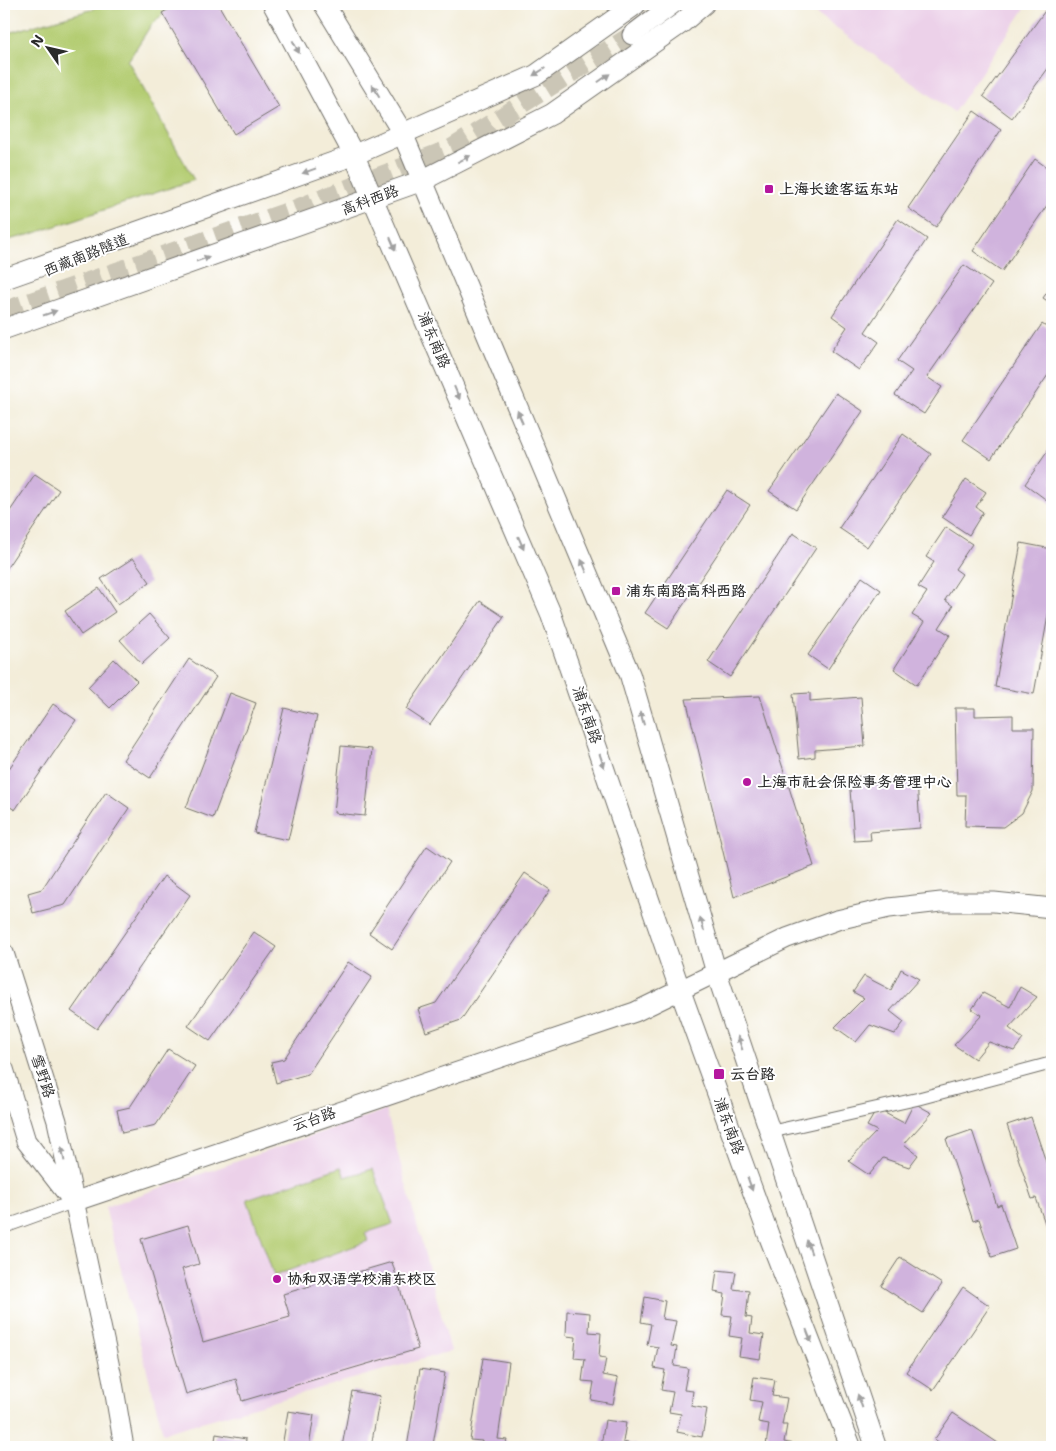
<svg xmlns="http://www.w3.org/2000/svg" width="1056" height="1451" viewBox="0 0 1056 1451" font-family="'Shantell Sans','LXGW WenKai TC',sans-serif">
<rect width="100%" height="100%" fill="#fff"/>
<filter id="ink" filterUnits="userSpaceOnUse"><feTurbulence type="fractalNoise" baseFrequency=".02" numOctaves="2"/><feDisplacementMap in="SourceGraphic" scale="10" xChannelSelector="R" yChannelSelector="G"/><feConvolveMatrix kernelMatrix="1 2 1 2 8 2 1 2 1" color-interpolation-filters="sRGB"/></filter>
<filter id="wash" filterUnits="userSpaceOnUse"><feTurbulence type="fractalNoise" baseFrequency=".0096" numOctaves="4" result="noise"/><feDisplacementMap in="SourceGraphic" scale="20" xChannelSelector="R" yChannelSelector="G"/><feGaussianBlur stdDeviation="1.12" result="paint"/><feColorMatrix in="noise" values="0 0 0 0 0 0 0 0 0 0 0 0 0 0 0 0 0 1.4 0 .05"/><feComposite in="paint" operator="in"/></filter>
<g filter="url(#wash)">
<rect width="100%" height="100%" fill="#f3edd9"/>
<!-- built -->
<g fill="#ecd1e9">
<path d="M802 4H1028L954 112Z"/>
<path d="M386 1110 451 1351 163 1433 105 1207Z"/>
</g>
<!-- green -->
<g fill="#b3cc71" stroke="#6f7c4e">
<path d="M99 4H174L151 25 128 61 194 180 32 234 4 241V34L94 9Z"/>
<path d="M341 1167 345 1177 373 1169 393 1224 365 1233 368 1241 274 1276 247 1199Z"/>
</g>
<g id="blocks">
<!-- building -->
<g fill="#d0b3dd">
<path d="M177 4H218L279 107 234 134 162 13Z"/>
<path d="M1047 8 1052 12V63L1012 118 983 96Z"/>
<path d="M974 111 1001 130 936 227 908 208Z"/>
<path d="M1035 159 1052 171V198L1002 271 973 251Z"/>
<path d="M898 219 927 239 865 332 879 342 859 370 831 351 847 327 832 316Z"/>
<path d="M964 265 992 284 927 377 942 387 924 414 895 395 912 371 897 361Z"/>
<path d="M1052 285V304L1043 298Z"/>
<path d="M1042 324 1052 331V369L991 459 963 440Z"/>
<path d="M836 393 863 411 796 509 769 491Z"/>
<path d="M903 434 931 454 867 547 839 528Z"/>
<path d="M1052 445V504L1025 484Z"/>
<path d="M35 474 59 490 4 572V520Z"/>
<path d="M966 479 986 492 976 507 983 512 969 535 942 517Z"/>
<path d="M727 490 750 505 668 628 645 613Z"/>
<path d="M946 527 972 544 955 569 962 574 945 600 953 606 939 628 950 635 917 685 894 669 924 622 912 615 927 592 918 587 934 562 926 557Z"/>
<path d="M793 533 816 548 730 677 708 662Z"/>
<path d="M1021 543 1052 549V593L1034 694 995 687Z"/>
<path d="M133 558 150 582 118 604 101 579Z"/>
<path d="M862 577 881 590 828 669 808 655Z"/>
<path d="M99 588 115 612 81 635 65 611Z"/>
<path d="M480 601 504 617 430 725 406 709Z"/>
<path d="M149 614 170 638 142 664 120 640Z"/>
<path d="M114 659 137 681 110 708 88 687Z"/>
<path d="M189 659 216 677 150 778 123 760Z"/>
<path d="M230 693 256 703 213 818 186 808Z"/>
<path d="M810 693V701L861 697 865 746 815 750V757L799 759 793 694Z"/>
<path d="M760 696 814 866 734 897 686 699Z"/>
<path d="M53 704 76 720 15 810 4 803V776Z"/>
<path d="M284 708 317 716 288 840 254 833Z"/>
<path d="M955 708H975V716L1013 715V728H1034L1033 791 1022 813 1003 827 965 826 966 795H957Z"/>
<path d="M341 746 372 749 365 816 334 813Z"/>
<path d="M865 776 866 784 917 780 920 828 870 832 871 840 854 841 849 777Z"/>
<path d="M106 792 129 808 65 905 33 913 28 893 42 889Z"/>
<path d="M427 846 450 862 392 949 369 933Z"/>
<path d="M525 873 550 890 461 1020 426 1032 418 1009 436 1003Z"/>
<path d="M164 876 190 895 97 1029 71 1011Z"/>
<path d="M254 932 276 947 210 1041 188 1026Z"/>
<path d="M348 962 372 977 308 1074 276 1083 271 1062 284 1059Z"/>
<path d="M901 969 919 979 890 1011 904 1022 895 1034 870 1025 856 1042 835 1027 864 998 853 992 864 976 891 990Z"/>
<path d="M1020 987 1037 997 1009 1028 1023 1039 1014 1051 989 1042 975 1059 954 1045 982 1015 972 1009 983 993 1010 1007Z"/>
<path d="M168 1049 195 1066 156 1125 122 1133 117 1110 130 1107Z"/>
<path d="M914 1103 932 1113 904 1144 918 1155 909 1167 883 1158 869 1175 848 1161 877 1131 867 1126 877 1109 904 1123Z"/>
<path d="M1031 1117 1052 1180V1243L1036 1198 1032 1199 1007 1125Z"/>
<path d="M972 1130 997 1206 1001 1204 1016 1249 992 1257 979 1219 973 1221 946 1139Z"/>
<path d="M188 1225 199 1264 182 1269 203 1342 290 1317 283 1294 392 1262 418 1349 242 1401 236 1379 186 1394 141 1239Z"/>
<path d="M900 1257 942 1284 923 1313 881 1286Z"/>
<path d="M717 1270 736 1272 733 1289 749 1291 746 1317 752 1318 750 1333 764 1335 760 1359 739 1356 742 1338 729 1336 732 1316 722 1315 725 1294 714 1292Z"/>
<path d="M963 1287 990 1306 933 1390 906 1372Z"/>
<path d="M645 1297 665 1301 662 1319 676 1321 671 1346 677 1347 674 1366 688 1368 684 1390 693 1391 691 1406 707 1409 702 1437 677 1432 681 1414 669 1412 673 1392 661 1390 665 1370 654 1368 658 1347 647 1345 651 1324 641 1322Z"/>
<path d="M567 1311 590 1313 589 1332 601 1333 599 1357 606 1358 603 1375 618 1378 613 1404 591 1400 594 1382 582 1381 585 1359 574 1358 576 1337 566 1336Z"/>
<path d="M483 1358 509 1362 498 1439 507 1440 505 1447H481L482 1441 470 1440Z"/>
<path d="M420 1369 445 1373 433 1445 438 1447H407Z"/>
<path d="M754 1377 775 1380 772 1396 787 1398 782 1425H787L784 1442 800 1445V1447L766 1446 769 1424 758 1422 762 1402 750 1400Z"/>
<path d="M352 1391 380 1396 371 1447H342Z"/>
<path d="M288 1411 314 1415 309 1447H282Z"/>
<path d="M953 1413 998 1443 995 1447H945L934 1440Z"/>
<path d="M605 1420 626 1423 623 1442 637 1445 636 1447 601 1446Z"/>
<path d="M216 1434 246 1439 245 1447H214Z"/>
<path d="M1017 1442 1025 1447H1013Z"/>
</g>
</g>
</g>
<g filter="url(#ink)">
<use href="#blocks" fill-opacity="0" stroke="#716f68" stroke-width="1"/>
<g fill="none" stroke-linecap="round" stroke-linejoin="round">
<!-- secondary-tunnel -->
<path stroke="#cbc6b6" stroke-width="19" stroke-dasharray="19 9" stroke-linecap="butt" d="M4 311 295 209 452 148 632 35"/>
<!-- street casing -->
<g stroke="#716f68" stroke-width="14">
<g id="street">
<path d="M770 1132 917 1099 1052 1063"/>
<path d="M4 1227 73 1202"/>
</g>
</g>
<!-- secondary casing -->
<g stroke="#716f68" stroke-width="21">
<g id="secondary">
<path d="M632 35 673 4"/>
<path d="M4 953 57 1121 112 1377 124 1447"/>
<path d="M4 1069 26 1141 71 1199"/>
<path d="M73 1202 635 1012 787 938 837 920 889 908 941 902H994L1052 908"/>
</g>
</g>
<!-- primary casing -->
<g stroke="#716f68" stroke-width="22">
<g id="primary">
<path d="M273 4 354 155 551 614 680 990 769 1236 851 1447"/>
<path d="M324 4 402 132 630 675 716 971 876 1447"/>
<path d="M4 279 354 155 536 75 636 4"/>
<path d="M4 329 421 181 552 114 683 22 704 4"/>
</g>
</g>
<!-- street -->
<use href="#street" stroke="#fff" stroke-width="12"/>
<!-- secondary -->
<use href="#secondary" stroke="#fff" stroke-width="19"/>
<!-- primary -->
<use href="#primary" stroke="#fff" stroke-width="20"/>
</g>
<!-- one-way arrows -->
<defs><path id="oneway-solid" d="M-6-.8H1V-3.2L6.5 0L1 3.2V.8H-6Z" transform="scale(1.25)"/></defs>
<g fill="#a0a0a0">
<use href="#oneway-solid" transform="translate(296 47) rotate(62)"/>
<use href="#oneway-solid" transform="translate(539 72) rotate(148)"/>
<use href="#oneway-solid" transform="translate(604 78) rotate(-35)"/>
<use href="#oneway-solid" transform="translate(376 91) rotate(-121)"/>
<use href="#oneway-solid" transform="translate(464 159) rotate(-27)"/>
<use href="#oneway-solid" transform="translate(309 171) rotate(160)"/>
<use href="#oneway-solid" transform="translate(393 244) rotate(67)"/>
<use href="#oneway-solid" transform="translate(203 259) rotate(-19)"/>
<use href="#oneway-solid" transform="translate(50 313) rotate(-19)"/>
<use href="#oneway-solid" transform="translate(457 393) rotate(67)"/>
<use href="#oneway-solid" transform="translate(520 417) rotate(-113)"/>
<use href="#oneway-solid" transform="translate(521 543) rotate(67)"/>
<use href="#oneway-solid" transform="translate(584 566) rotate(-113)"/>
<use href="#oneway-solid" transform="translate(642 718) rotate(-106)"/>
<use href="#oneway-solid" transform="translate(602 761) rotate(71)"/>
<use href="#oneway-solid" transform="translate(702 924) rotate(-106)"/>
<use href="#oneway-solid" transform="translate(740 1043) rotate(-109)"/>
<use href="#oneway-solid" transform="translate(63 1154) rotate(-101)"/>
<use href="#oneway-solid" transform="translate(750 1184) rotate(70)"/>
<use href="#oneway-solid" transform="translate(809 1247) rotate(-109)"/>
<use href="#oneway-solid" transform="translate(809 1336) rotate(69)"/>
<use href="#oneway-solid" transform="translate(860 1401) rotate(-109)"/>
</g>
</g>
<!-- markers -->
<g fill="#b5179e" stroke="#fff" stroke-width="2">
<rect x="764" y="184" width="10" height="10" rx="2.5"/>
<rect x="611" y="586" width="10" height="10" rx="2.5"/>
<circle cx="747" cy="782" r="5"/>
<rect x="713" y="1068" width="12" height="12" rx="2.5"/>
<circle cx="277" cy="1279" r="5"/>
</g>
<g text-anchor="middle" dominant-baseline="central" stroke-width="4" stroke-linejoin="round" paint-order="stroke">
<!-- poi labels -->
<g font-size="15" font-weight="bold" fill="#2b2b2b" stroke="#fff" text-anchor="start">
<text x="779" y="189">上海长途客运东站</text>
<text x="626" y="591">浦东南路高科西路</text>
<text x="757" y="782">上海市社会保险事务管理中心</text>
<text x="730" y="1074">云台路</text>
<text x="287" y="1279">协和双语学校浦东校区</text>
</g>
<!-- street labels -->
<g font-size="15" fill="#2b2b2b" stroke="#fff">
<text transform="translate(370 200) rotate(-20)">高科西路</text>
<text transform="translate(86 255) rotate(-22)">西藏南路隧道</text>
<text transform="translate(434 340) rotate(67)">浦东南路</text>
<text transform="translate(587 715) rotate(71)">浦东南路</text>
<text transform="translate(43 1076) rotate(72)">雪野路</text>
<text transform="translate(314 1119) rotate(-19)">云台路</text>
<text transform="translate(729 1126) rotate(70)">浦东南路</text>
</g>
</g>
<!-- margin -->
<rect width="1056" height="1451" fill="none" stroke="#fff" stroke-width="20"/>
<!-- north arrow -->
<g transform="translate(48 48) rotate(304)" stroke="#ffffff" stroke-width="4" paint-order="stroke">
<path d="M0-4L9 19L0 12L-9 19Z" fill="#2b2b2b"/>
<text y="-8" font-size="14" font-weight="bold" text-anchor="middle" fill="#2b2b2b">N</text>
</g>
</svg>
